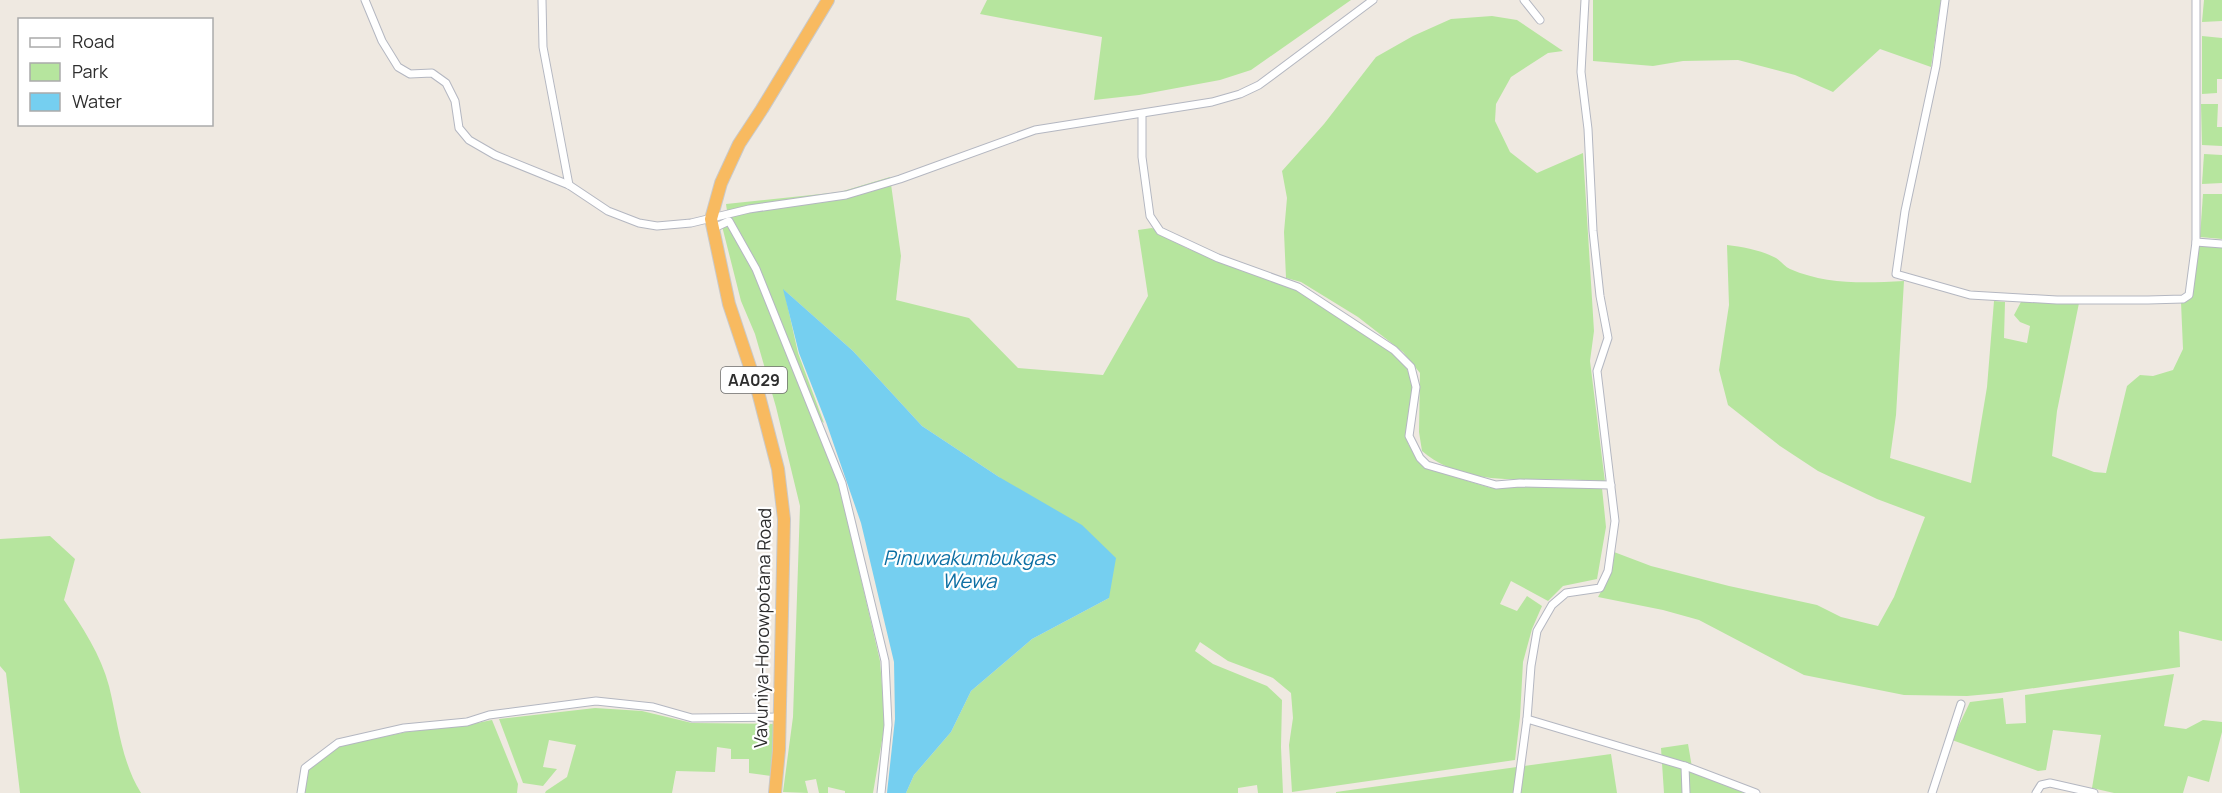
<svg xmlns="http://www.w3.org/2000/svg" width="2222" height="793" viewBox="0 0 2222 793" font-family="Manrope,sans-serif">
<rect width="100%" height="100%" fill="#efe9e1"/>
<!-- green -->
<g fill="#b6e59e">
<path d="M987 0H1351L1251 70 1220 80 1139 95 1094 100 1102 37 980 14Z"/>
<path d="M1593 0H1941L1931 67 1880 49 1833 92 1795 75 1738 60 1683 61 1653 66 1593 61Z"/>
<path d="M2204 0H2222V21L2202 22Z"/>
<path d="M1492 16 1517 20 1563 51 1548 53 1511 77 1496 104 1495 121 1510 152 1537 173 1583 153 1594 331 1590 361 1605 482C1544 473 1473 494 1422 451L1419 432 1420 373 1403 352 1358 317 1301 282 1286 278 1284 232 1287 198 1282 171 1324 124 1376 57 1413 36 1451 19Z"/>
<path d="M2202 36 2222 38V79H2217V93L2202 94Z"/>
<path d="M2201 104H2218L2217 127H2222V146L2202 145Z"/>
<path d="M2204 154 2222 155V183L2202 184Z"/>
<path d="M890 177 901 256 896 300 969 318 1018 368 1103 375 1148 296 1138 230 1152 228 1186 248 1297 288 1394 354 1407 369 1413 384 1408 425V444L1425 468 1491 488 1569 485 1602 488 1606 527 1597 579 1563 586 1548 601 1511 581 1500 604 1517 611 1527 596 1542 606 1532 629 1523 662 1520 717 1515 760 1292 792 1289 745 1293 718 1291 693 1273 678 1228 661 1200 642 1195 651 1213 664 1267 686 1282 700 1281 747 1283 793H1258L1257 785 1238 788V793H906L914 775 951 732 971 691 1032 639 1109 598 999 477 922 426 853 351 784 290 798 353 824 423 817 417 731 219 728 218 726 204 840 192Z"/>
<path d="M2203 194H2222V239L2200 237Z"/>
<path d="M728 223 754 270 839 484 880 661 885 723 873 793H845V791L828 787V793H819L816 779 805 781 808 793 783 792 793 717 800 506 776 407 755 334 741 301 722 226Z"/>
<path d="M1727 245C1743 247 1761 250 1776 258 1781 261 1785 267 1790 269 1827 285 1865 283 1904 281L1896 415 1890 458 1971 483 1987 387 1994 301 2005 302 2004 338 2027 343 2030 326 2020 322 2014 315 2022 300 2079 303 2057 411 2052 456 2094 472 2106 473 2127 386 2140 375 2153 376 2173 370 2183 349 2181 302 2191 298 2199 245 2222 247V641L2179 631 2180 667 2000 693 1967 696 1904 695 1804 675 1699 620 1663 610 1598 597 1608 579 1614 552 1651 566 1729 586 1817 605 1841 617 1878 626 1894 597 1925 517 1877 499 1818 471 1780 446 1728 405 1719 370 1729 305Z"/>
<path d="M50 536 75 559 64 600C82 626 101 655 109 686 118 722 121 761 141 793H20L6 673 0 666V539Z"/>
<path d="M2174 674 2164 726 2186 729 2203 720 2222 722V732L2209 782 2188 776 2183 793H2114L2092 788 2101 735 2053 730 2046 770 2038 771 1952 740 1970 702 2003 698 2006 724 2026 723 2025 695Z"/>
<path d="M595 708 642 711 692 723 775 724 771 776 749 773V759H731V749L717 747 715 772 676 771 672 793H545L546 791 567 777 576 745 549 740 543 767 557 769 543 786 523 783 499 719Z"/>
<path d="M492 720 518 784 517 793H303L308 770 339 746 406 732 467 725Z"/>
<path d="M1688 744 1693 773 1747 793H1664L1661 748Z"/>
<path d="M1611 754 1617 793H1336V792Z"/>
</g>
<!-- water -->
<path fill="#75cff0" d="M783 289 853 351 922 426 999 477 1082 525 1116 558 1109 598 1032 639 971 691 951 732 914 775 906 793H887L895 719 894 662 861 523 826 422 799 353Z"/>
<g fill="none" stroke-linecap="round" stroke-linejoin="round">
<!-- minor casing -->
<g stroke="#b4b7c1" stroke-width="9">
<g id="minor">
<path d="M365 0 382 41 398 67 410 74 432 73 446 83 455 101 459 128 469 140 495 155 569 185 608 211 639 223 657 226 691 223 749 209 846 195 900 179 1035 130 1212 102 1240 94 1259 85 1373 0"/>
<path d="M542 0 543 47 569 185"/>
<path d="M1524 0 1540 20"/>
<path d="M1945 0 1936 66 1905 211 1896 274 1970 295 2057 300H2148L2183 299 2189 295 2196 242V0"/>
<path d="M1142 114V157L1150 216 1160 231 1218 258 1298 287 1394 350 1411 367 1416 387 1409 436 1420 458 1427 465 1496 485 1520 483 1611 485"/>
<path d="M712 229 729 221 756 269 842 483 885 661 888 725 881 793"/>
<path d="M2196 242 2222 244"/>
<path d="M1527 719 1685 766 1756 793"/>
<path d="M1685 766 1686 793"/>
<path d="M301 793 305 768 338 743 404 728 467 722 489 715 596 701 653 707 692 718 779 717"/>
<path d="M1517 793 1527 719 1531 666 1537 631 1552 605 1566 593 1600 588 1608 571 1615 521 1597 371 1608 338 1600 296 1593 231 1588 129 1581 72 1585 0"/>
<path d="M1932 793 1961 704"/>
<path d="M2036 793 2041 785 2050 783 2094 793"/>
</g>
</g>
<!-- trunk casing -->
<g stroke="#c9c9c9" stroke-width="14">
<path id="trunk" d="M775 793 779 750 784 519 778 469 757 388 729 304 711 219 721 183 739 144 762 109 828 0"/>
</g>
<!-- minor -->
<use href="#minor" stroke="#fff" stroke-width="7"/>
<!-- trunk -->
<use href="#trunk" stroke="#f8ba60" stroke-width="12"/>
</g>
<g text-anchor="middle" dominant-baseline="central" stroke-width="4.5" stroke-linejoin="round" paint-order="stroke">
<!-- shield labels -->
<rect fill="#fff" stroke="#6d6d6d" stroke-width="1.5" x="721" y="367" width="66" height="26" rx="4.5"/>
<g font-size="16" font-weight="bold" fill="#2e2e2e">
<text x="754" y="380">AA029</text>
</g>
<!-- street labels -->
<g font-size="18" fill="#2e2e2e" stroke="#fff">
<text transform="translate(762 628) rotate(-89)">Vavuniya-Horowpotana Road</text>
</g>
<!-- water labels -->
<g font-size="20" font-style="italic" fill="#0d6fa3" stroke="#fff">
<text x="969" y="557">Pinuwakumbukgas<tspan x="969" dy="23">Wewa</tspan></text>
</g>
</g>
<!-- legend -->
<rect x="18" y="18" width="195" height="108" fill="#ffffff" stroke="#ababab" stroke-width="1.5"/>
<rect x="30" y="38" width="30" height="9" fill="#ffffff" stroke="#ababab" stroke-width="1.5"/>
<text x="72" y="48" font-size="18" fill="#2e2e2e">Road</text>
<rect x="30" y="63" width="30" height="18" fill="#b6e59e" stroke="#ababab" stroke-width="1.5"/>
<text x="72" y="78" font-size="18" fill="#2e2e2e">Park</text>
<rect x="30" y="93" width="30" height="18" fill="#75cff0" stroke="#ababab" stroke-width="1.5"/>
<text x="72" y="108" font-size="18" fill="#2e2e2e">Water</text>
</svg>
